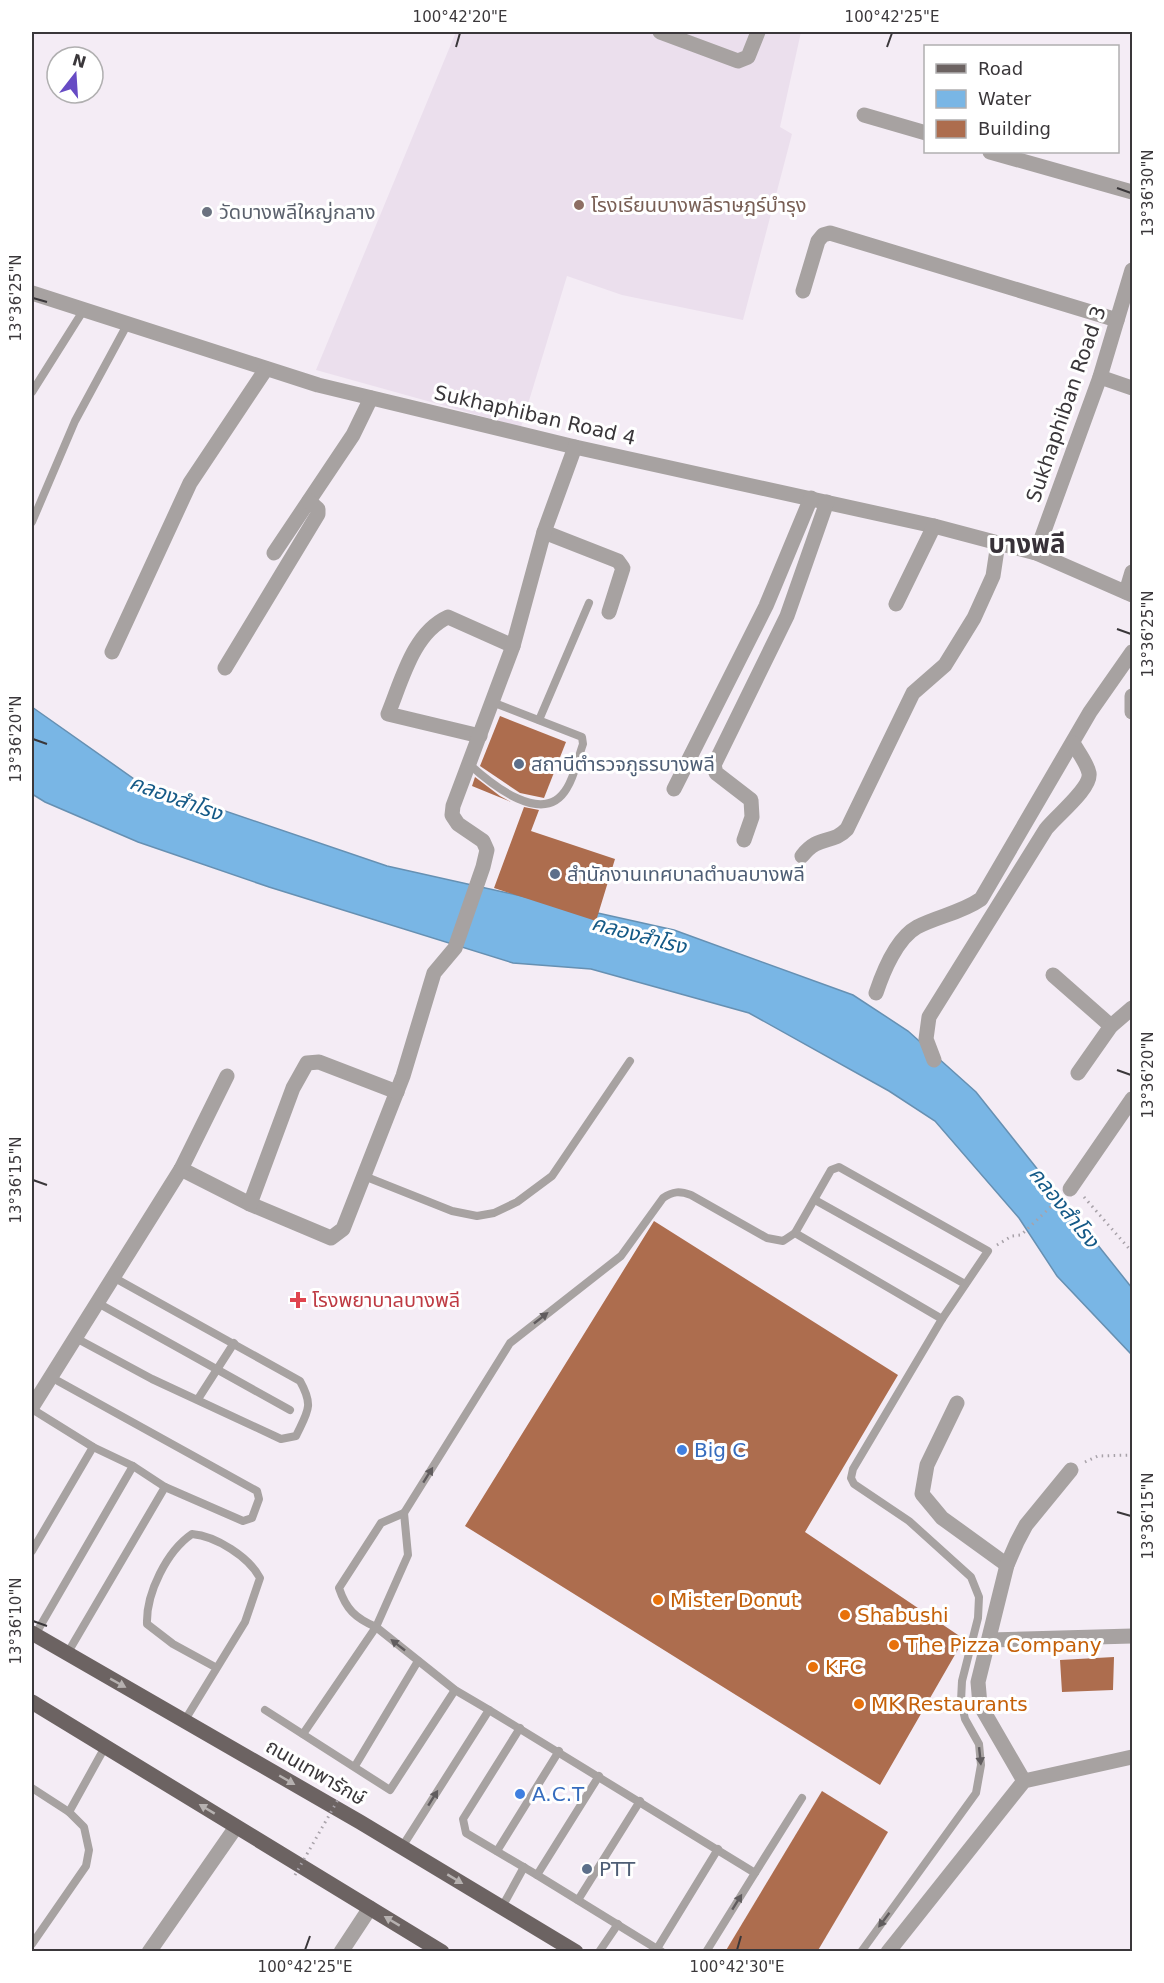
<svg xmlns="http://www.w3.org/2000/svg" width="1164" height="1983" viewBox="0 0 1164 1983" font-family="'DejaVu Sans','Noto Sans Thai',sans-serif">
<rect width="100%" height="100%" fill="#f4ecf5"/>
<!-- built -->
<path fill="#ebdfed" d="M456 32H801L780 127 792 134 743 320 622 295 567 276 521 427 316 370Z"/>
<!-- water -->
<path fill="#79b6e5" stroke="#6690b2" stroke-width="1.5" d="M32 707 137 781 387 866 674 930 853 995 908 1031 976 1092 1132 1288V1355L1057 1276 1019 1218 935 1121 889 1091 749 1013 591 969 513 963 269 887 138 842 45 802 32 794Z"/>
<!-- building -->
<g fill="#ad6d4e">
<path d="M500 716 566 742 544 798 520 793 480 766Z"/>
<path d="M475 777 500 796 511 802 472 786Z"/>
<path d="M524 807 539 810 531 831 615 859 596 921 494 888Z"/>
<path d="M654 1221 898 1375 805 1532 964 1639 880 1785 465 1526Z"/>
<path d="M1114 1657 1113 1690 1062 1692 1060 1660Z"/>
<path d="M822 1791 888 1832 817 1952H725Z"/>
</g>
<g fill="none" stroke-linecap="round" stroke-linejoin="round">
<!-- path -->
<g stroke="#a8a2a9" stroke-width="3" stroke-dasharray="1.5 4.5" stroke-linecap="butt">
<path d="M1084 1197 1132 1252"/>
<path d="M997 1245 1012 1236 1021 1235 1058 1200"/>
<path d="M1085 1462 1098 1456 1132 1455"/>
</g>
<!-- service -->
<g stroke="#a7a2a1" stroke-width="8">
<path d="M32 392 83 311"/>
<path d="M32 522 75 421 128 323"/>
<path d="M539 720 589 603"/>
<path d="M469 764C491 784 544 828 567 788 575 775 578 758 583 744L582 737 492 702"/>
<path d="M364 1176 452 1211 477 1216 494 1213 517 1202 552 1176 630 1061"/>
<path d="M815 1200 965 1284"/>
<path d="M795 1233 831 1170 839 1167 988 1251 942 1319"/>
<path d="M96 1302 290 1410"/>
<path d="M74 1337 152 1379 281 1439 296 1436C308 1411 314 1406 300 1381L113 1277"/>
<path d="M58 1381 257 1491 259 1499 252 1518 243 1521 165 1487 133 1466"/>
<path d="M198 1399 234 1343"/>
<path d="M32 1409 93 1447 133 1466 35 1635"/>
<path d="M32 1551 93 1447"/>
<path d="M67 1654 165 1487"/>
<path d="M265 1710 390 1790 455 1690"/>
<path d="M489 1710 755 1873 706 1952"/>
<path d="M185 1720 245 1622 260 1578C249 1557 216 1536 192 1534 167 1551 146 1593 147 1624L173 1644 215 1667"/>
<path d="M520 1728 463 1819 466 1833 537 1875 599 1776"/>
<path d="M303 1734 376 1627C355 1618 346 1609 339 1588L381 1523 404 1513"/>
<path d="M355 1766 418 1661"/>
<path d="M32 1788 69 1812"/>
<path d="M402 1847 489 1710 455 1690 376 1627 408 1555 404 1513 510 1343 621 1256 663 1198C673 1191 680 1191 691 1195L767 1238 783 1241 795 1233 942 1319 853 1469 851 1478 854 1484 909 1521 971 1577 979 1597 978 1618 962 1681 961 1701 965 1719 979 1744 981 1765 976 1793 861 1952"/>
<path d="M497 1851 559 1751"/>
<path d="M755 1873 802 1798"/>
<path d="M537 1875 662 1952"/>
<path d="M578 1900 640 1801"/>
<path d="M502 1907 524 1867"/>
<path d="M32 1944 86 1866 89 1850 84 1827 69 1812 105 1747"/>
<path d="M599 1952 618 1924"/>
<path d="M655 1952 718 1849"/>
</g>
<!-- minor -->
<g stroke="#a7a2a1" stroke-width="15">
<path d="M660 32 738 61 748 57 758 32"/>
<path d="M864 115 926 133"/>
<path d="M990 152 1132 192"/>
<path d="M803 291 818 241 823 235 830 233 1117 320"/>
<path d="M32 293 318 385 575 447 934 526 1036 553 1132 595"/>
<path d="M1100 377 1132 388"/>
<path d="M544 532 618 561 623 568 609 612"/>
<path d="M274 553 353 435 371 398"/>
<path d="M1036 553 1100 377 1132 270"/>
<path d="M1126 592 1132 572"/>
<path d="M896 604 934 526"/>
<path d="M112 652 190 483 266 369"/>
<path d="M225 668 318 514V509L309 501"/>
<path d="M1132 696V712"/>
<path d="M480 736 388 714C402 680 413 633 448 617L513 646"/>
<path d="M674 789 766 606 811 498"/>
<path d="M744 840 752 817 751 800 716 773 714 765 787 616 827 502"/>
<path d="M802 856C819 834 832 845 847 829L913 693 945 665 974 618 993 576 998 543"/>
<path d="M1053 975 1111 1026"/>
<path d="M876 993C883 972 897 938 917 927 938 916 961 913 981 899L1090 712 1132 652"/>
<path d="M934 1060 926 1039 929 1017 1046 829C1056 816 1092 788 1089 773 1087 763 1078 752 1073 743"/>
<path d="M1078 1073 1111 1026 1132 1008"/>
<path d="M181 1169 250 1204 331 1238 343 1229 403 1076 434 973 455 948 483 867 487 850 483 841 458 824 452 815 453 806 513 646 544 532 575 447"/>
<path d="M1070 1189 1132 1099"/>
<path d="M250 1204 293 1088 307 1063 319 1062 397 1092"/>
<path d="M957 1403 927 1465 922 1494 942 1518 1007 1565"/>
<path d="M32 1407 181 1169 227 1076"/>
<path d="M989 1640 1132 1636"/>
<path d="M1024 1781 980 1705 978 1682 1007 1565 1017 1542 1026 1525 1071 1470"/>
<path d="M149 1952 236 1827"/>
<path d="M341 1952 370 1908"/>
<path d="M888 1952 1024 1781 1132 1757"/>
</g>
<!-- primary -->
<g stroke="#6c6362" stroke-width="15">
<path d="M32 1633 360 1822 576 1952"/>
<path d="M32 1702 442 1952"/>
</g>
<!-- path-bridge -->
<path stroke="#a8a2a9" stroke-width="3" stroke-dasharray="1.5 4.5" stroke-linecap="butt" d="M295 1875 343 1791"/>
</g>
<!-- one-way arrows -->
<defs><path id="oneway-solid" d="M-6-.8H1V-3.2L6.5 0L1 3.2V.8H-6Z" transform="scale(1.5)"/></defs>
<g fill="#605c5e">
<use href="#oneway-solid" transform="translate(541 1318) rotate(-38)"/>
<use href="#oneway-solid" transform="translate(428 1475) rotate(-58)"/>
<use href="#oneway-solid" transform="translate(398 1645) rotate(-142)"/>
<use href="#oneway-solid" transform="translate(980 1756) rotate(84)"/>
<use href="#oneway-solid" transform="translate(433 1798) rotate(-58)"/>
<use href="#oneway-solid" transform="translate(737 1902) rotate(-58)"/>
<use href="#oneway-solid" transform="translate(884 1920) rotate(127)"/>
</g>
<g fill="#b6b1b0">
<use href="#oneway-solid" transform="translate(118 1683) rotate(29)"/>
<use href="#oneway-solid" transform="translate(287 1780) rotate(30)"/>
<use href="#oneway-solid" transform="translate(207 1809) rotate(-149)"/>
<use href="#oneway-solid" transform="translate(455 1879) rotate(31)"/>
<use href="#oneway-solid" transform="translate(392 1921) rotate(-149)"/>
</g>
<!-- ticks -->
<path fill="none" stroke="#3a373a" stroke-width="2" d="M456 47 460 33M887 47 892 33M1117 188 1131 193M33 298 47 302M1117 629 1131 634M33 739 47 744M1117 1070 1131 1075M33 1180 47 1185M1117 1512 1131 1516M33 1621 47 1626M305 1950 310 1936M737 1950 741 1936"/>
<!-- markers -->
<circle fill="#8d6e63" stroke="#fff" stroke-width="2" cx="579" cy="205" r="6"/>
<circle fill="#6b7280" stroke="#fff" stroke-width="2" cx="207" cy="212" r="6"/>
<g fill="#5c6f8a" stroke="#fff" stroke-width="2">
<circle cx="519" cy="764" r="6"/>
<circle cx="555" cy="874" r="6"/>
<circle cx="587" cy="1869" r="6"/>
</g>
<path fill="#e0444e" stroke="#fff" stroke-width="2" d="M295 1291h6v6h6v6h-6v6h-6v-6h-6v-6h6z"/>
<g fill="#3f7fe0" stroke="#fff" stroke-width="2">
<circle cx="682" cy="1450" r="6"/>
<circle cx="520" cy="1794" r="6"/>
</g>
<g fill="#e8710a" stroke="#fff" stroke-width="2">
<circle cx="658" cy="1600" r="6"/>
<circle cx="845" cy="1615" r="6"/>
<circle cx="894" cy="1645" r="6"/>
<circle cx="813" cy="1667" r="6"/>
<circle cx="859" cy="1704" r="6"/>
</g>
<g text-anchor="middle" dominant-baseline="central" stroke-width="6" stroke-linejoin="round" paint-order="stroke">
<!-- education labels -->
<g font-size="20" fill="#785e54" stroke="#fff" text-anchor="start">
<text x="591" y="205">โรงเรียนบางพลีราษฎร์บำรุง</text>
</g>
<!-- worship labels -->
<g font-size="20" fill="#5b616d" stroke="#fff" text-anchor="start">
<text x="219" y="212">วัดบางพลีใหญ่กลาง</text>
</g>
<!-- street labels -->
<g font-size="20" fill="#3a373a" stroke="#fff">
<text transform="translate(1066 404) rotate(-71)">Sukhaphiban Road 3</text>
<text transform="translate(535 415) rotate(13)">Sukhaphiban Road 4</text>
<text transform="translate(316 1772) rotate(30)">ถนนเทพารักษ์</text>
</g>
<!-- service labels -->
<g font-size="20" fill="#4e5e75" stroke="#fff" text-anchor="start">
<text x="531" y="764">สถานีตำรวจภูธรบางพลี</text>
<text x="567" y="874">สำนักงานเทศบาลตำบลบางพลี</text>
<text x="599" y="1869">PTT</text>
</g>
<!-- health labels -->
<g font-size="20" fill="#be3a42" stroke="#fff" text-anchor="start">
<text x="312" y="1300">โรงพยาบาลบางพลี</text>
</g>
<!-- shop labels -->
<g font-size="20" fill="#366cbe" stroke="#fff" text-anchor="start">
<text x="694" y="1450">Big C</text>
<text x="532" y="1794">A.C.T</text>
</g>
<!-- food labels -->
<g font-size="20" fill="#c56008" stroke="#fff" text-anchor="start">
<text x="670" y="1600">Mister Donut</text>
<text x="857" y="1615">Shabushi</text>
<text x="906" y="1645">The Pizza Company</text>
<text x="825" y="1667">KFC</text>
<text x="871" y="1704">MK Restaurants</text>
</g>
<!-- water labels -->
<g font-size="21" font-style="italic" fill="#155a87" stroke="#fff">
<text transform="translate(176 798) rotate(20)">คลองสำโรง</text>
<text transform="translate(639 935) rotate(15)">คลองสำโรง</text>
<text transform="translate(1064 1207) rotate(51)">คลองสำโรง</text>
</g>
<!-- district labels -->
<g font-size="26" font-weight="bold" fill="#373138" stroke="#fff">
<text x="1027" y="544">บางพลี</text>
</g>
</g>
<!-- border -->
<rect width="1164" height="1983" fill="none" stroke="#ffffff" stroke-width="66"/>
<!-- legend -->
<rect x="924" y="45" width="195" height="108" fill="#ffffff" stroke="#b0afb0" stroke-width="1.5"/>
<rect x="936" y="64" width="30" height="9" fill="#6c6362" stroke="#b0afb0" stroke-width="1.5"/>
<text x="978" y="75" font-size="18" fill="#3a373a">Road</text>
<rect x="936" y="90" width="30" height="18" fill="#79b6e5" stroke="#b0afb0" stroke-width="1.5"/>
<text x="978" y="105" font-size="18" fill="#3a373a">Water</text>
<rect x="936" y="120" width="30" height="18" fill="#ad6d4e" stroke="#b0afb0" stroke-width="1.5"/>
<text x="978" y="135" font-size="18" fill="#3a373a">Building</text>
<!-- north arrow -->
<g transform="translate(75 75) rotate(17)"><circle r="28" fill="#ffffff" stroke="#b0afb0" stroke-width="1.5"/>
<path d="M0-4.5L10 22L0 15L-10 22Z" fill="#674bc4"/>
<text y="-9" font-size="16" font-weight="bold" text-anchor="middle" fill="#3a373a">N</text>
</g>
<rect x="33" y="33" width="1098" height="1917" fill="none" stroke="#3a373a" stroke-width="2"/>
<g font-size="15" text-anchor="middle" fill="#3a373a">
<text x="460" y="22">100°42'20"E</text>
<text x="892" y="22">100°42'25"E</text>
<text transform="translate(1148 193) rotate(-90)" y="5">13°36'30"N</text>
<text transform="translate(16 298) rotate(-90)" y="5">13°36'25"N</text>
<text transform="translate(1148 634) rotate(-90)" y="5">13°36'25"N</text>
<text transform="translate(16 739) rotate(-90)" y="5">13°36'20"N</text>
<text transform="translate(1148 1075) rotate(-90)" y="5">13°36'20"N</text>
<text transform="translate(16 1180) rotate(-90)" y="5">13°36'15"N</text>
<text transform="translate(1148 1516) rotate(-90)" y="5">13°36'15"N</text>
<text transform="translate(16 1621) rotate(-90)" y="5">13°36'10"N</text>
<text x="305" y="1972">100°42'25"E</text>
<text x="737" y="1972">100°42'30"E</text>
</g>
</svg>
